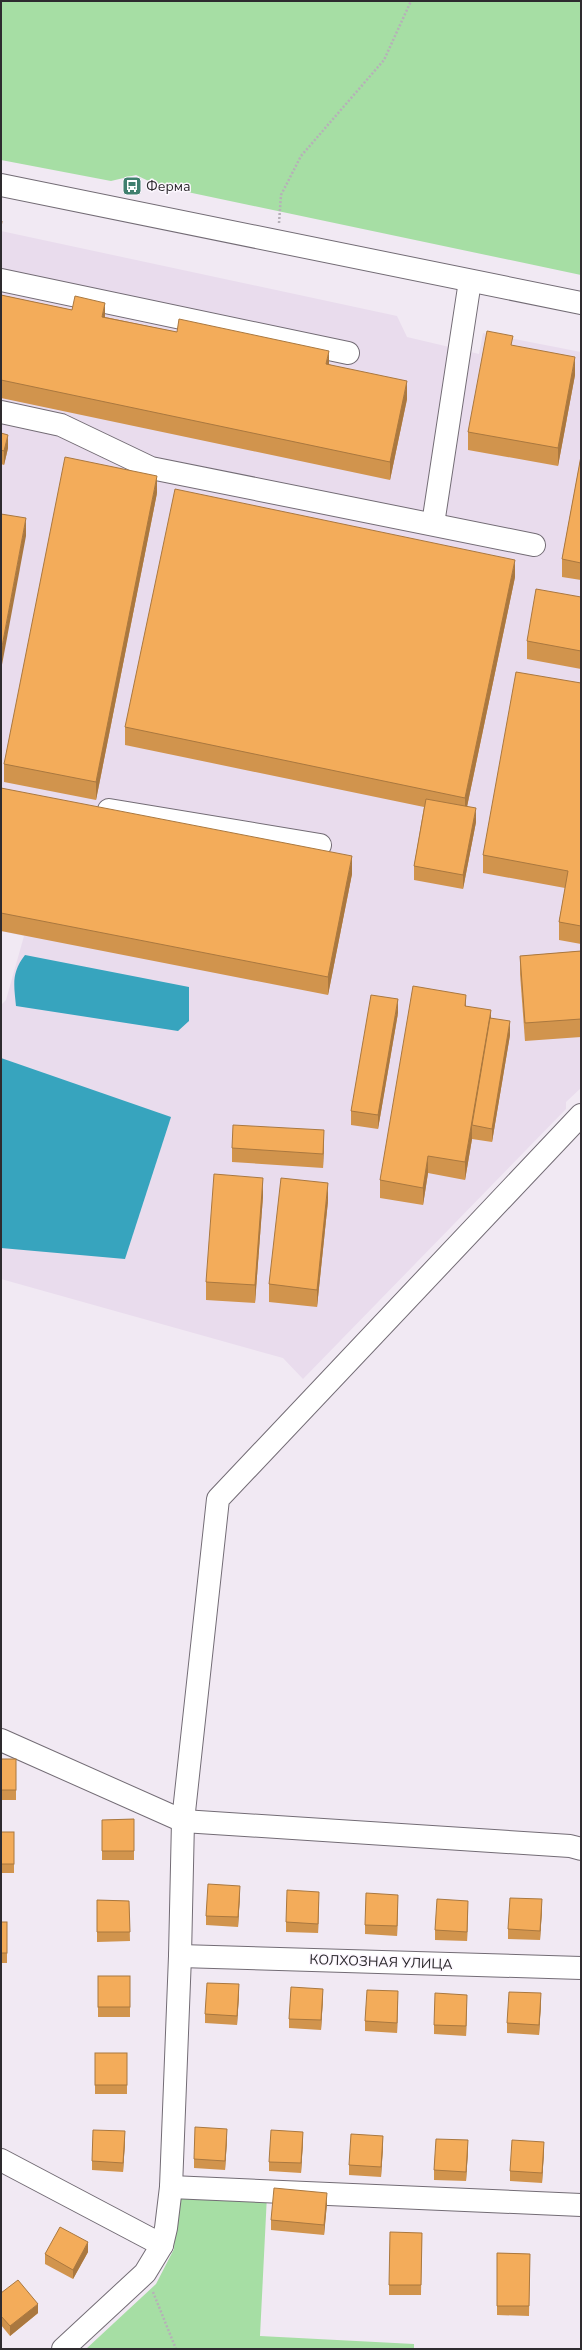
<svg xmlns="http://www.w3.org/2000/svg" width="582" height="2350" viewBox="0 0 582 2350" font-family="'Nunito Sans',sans-serif">
<rect width="100%" height="100%" fill="#f1e9f3"/>
<!-- built -->
<path fill="#e9dced" d="M1 231 397 316 407 337 479 354 483 333 581 352V1088L566 1102V1109L303 1379 283 1358 1 1279V1005L6 1000 24 936 1 931Z"/>
<!-- green -->
<g fill="#a6dea4">
<path d="M1 1H581V275L159 186 136 175 111 181 1 160Z"/>
<path d="M177 2191 267 2195 260 2336 414 2344V2349H86L156 2284 174 2249Z"/>
</g>
<!-- water -->
<g fill="#37a4be">
<path d="M25 955 189 987V1021L178 1031 16 1006C14 985 11 973 25 955Z"/>
<path d="M1 1058 171 1117 125 1259 1 1248Z"/>
</g>
<g fill="none" stroke-linecap="round" stroke-linejoin="round">
<!-- minor casing -->
<g stroke="#736c75" stroke-width="24">
<g id="minor">
<path d="M1 185 581 303"/>
<path d="M1 280 348 353"/>
<path d="M1 412 61 425 151 468 534 545"/>
<path d="M433 524 470 281"/>
<path d="M109 810 320 845"/>
<path d="M1 1740 183 1821 570 1846 581 1849"/>
<path d="M180 1956 581 1968"/>
<path d="M1 2160 162 2245"/>
<path d="M171 2187 581 2205"/>
<path d="M63 2349 145 2273 162 2245 166 2228 171 2187 180 1956 183 1821 218 1499 581 1115"/>
</g>
</g>
<!-- path -->
<g stroke="#b6b0b8" stroke-width="2.5" stroke-dasharray="2 2" stroke-linecap="butt">
<path d="M279 223 281 195 301 156 384 60 411 1"/>
<path d="M153 2292 176 2349"/>
</g>
<!-- minor -->
<use href="#minor" stroke="#fff" stroke-width="22"/>
</g>
<!-- wall -->
<g fill="#d1944d">
<path d="M1 295 329 364 407 399 390 480 1 398Z"/>
<path d="M513 345 575 375 558 466 468 450V432Z"/>
<path d="M1 420V433L8 448 4 465 1 464Z"/>
<path d="M581 456V580L562 577V559Z"/>
<path d="M157 493 96 800 4 782V764Z"/>
<path d="M515 577 467 807 476 822 463 889 414 880V866L424 807 125 745V727Z"/>
<path d="M581 597V669L527 659V641Z"/>
<path d="M581 683V944L559 940V922L565 888 483 873V855Z"/>
<path d="M1 788 352 874 328 995 1 931Z"/>
<path d="M581 951V1037L525 1041 520 974V956Z"/>
<path d="M466 1006 491 1018 510 1035 492 1142 472 1139 465 1180 428 1173 423 1205 380 1198V1180Z"/>
<path d="M398 1013 378 1129 351 1125V1111Z"/>
<path d="M324 1144 323 1168 232 1162V1148Z"/>
<path d="M263 1196 255 1303 206 1300V1282Z"/>
<path d="M328 1201 317 1307 269 1302V1284Z"/>
<rect x="1" y="1759" width="15" height="41"/>
<path d="M134 1819V1860H102V1820Z"/>
<rect x="1" y="1832" width="13" height="41"/>
<path d="M240 1895 238 1927 206 1925V1916Z"/>
<path d="M97 1900 129 1901 130 1941 97 1942Z"/>
<path d="M319 1902 318 1933 286 1932V1922Z"/>
<path d="M398 1905 397 1936 365 1934V1925Z"/>
<path d="M542 1909 540 1940 508 1939V1929Z"/>
<path d="M468 1910 467 1941 435 1940V1930Z"/>
<rect x="1" y="1922" width="6" height="41"/>
<rect x="98" y="1976" width="32" height="41"/>
<path d="M239 1994 237 2025 205 2023V2014Z"/>
<path d="M323 1998 321 2030 289 2028V2019Z"/>
<path d="M398 2001 397 2033 365 2031V2021Z"/>
<path d="M541 2003 539 2035 507 2033V2023Z"/>
<path d="M467 2004 466 2036 434 2034V2025Z"/>
<rect x="95" y="2053" width="32" height="41"/>
<path d="M227 2139 225 2170 194 2168V2159Z"/>
<path d="M125 2141 123 2172 92 2170V2161Z"/>
<path d="M303 2141 301 2173 269 2171V2162Z"/>
<path d="M383 2146 381 2177 349 2175V2165Z"/>
<path d="M468 2150 466 2181 434 2180V2170Z"/>
<path d="M544 2151 542 2183 510 2181V2171Z"/>
<path d="M327 2203 324 2235 271 2230V2220Z"/>
<path d="M422 2233 421 2295H389V2285Z"/>
<path d="M88 2252 73 2279 45 2264V2254Z"/>
<path d="M497 2253 530 2254 529 2316 497 2315Z"/>
<path d="M1 2293 38 2313 10 2336 1 2325Z"/>
</g>
<!-- shaded-wall -->
<g fill="#aa783f">
<path d="M2 221V235L1 242V228Z"/>
<path d="M105 303V320L102 317Z"/>
<path d="M329 351V368L326 364Z"/>
<path d="M575 357V375L558 466V448Z"/>
<path d="M407 381V399L390 480V462Z"/>
<path d="M8 435V448L4 465V451Z"/>
<path d="M157 476V493L96 800V782Z"/>
<path d="M26 518V536L1 670V652Z"/>
<path d="M515 560V577L465 816V798Z"/>
<path d="M476 808V822L463 889V875Z"/>
<path d="M352 856V874L328 995V977Z"/>
<path d="M466 995V1013L465 1006Z"/>
<path d="M398 999V1013L378 1129V1115Z"/>
<path d="M491 1010V1028L472 1125V1139L465 1180V1162Z"/>
<path d="M510 1021V1035L492 1142V1129Z"/>
<path d="M324 1130V1144L323 1168V1154Z"/>
<path d="M428 1156V1173L423 1205V1188Z"/>
<path d="M263 1178V1196L255 1303V1285Z"/>
<path d="M328 1183V1201L317 1307V1290Z"/>
<path d="M240 1886V1895L238 1927V1917Z"/>
<path d="M319 1892V1902L318 1933V1924Z"/>
<path d="M398 1895V1905L397 1936V1926Z"/>
<path d="M542 1899V1909L540 1940V1931Z"/>
<path d="M468 1901V1910L467 1941V1932Z"/>
<path d="M239 1984V1994L237 2025V2016Z"/>
<path d="M323 1989V1998L321 2030V2020Z"/>
<path d="M398 1991V2001L397 2033V2023Z"/>
<path d="M541 1993V2003L539 2035V2025Z"/>
<path d="M467 1995V2004L466 2036V2026Z"/>
<path d="M227 2129V2139L225 2170V2161Z"/>
<path d="M125 2131V2141L123 2172V2163Z"/>
<path d="M303 2132V2141L301 2173V2163Z"/>
<path d="M383 2136V2146L381 2177V2167Z"/>
<path d="M468 2140V2150L466 2181V2172Z"/>
<path d="M544 2142V2151L542 2183V2173Z"/>
<path d="M327 2193V2203L324 2235V2225Z"/>
<path d="M88 2242V2252L73 2279V2270Z"/>
<path d="M38 2304V2313L10 2336V2326Z"/>
</g>
<!-- building -->
<g fill="#f3ac5a" stroke="#aa783f">
<path d="M1 220 2 221 1 228Z"/>
<path d="M1 295 72 310 75 296 105 303 102 317 177 332 179 319 329 351 326 364 407 381 390 462 1 380Z"/>
<path d="M487 331 513 336 511 345 575 357 558 448 468 432Z"/>
<path d="M1 433 8 435 4 451 1 450Z"/>
<path d="M581 456V563L562 559Z"/>
<path d="M65 457 157 476 96 782 4 764Z"/>
<path d="M175 489 515 560 465 798 125 727Z"/>
<path d="M1 514 26 518 1 652Z"/>
<path d="M536 589 581 597V651L527 641Z"/>
<path d="M516 672 581 683V926L559 922 568 871 483 855Z"/>
<path d="M1 788 352 856 328 977 1 913Z"/>
<path d="M426 799 476 808 463 875 414 866Z"/>
<path d="M581 951V1019L525 1023 520 956Z"/>
<path d="M413 986 466 995 465 1006 491 1010 465 1162 428 1156 423 1188 380 1180Z"/>
<path d="M371 995 398 999 378 1115 351 1111Z"/>
<path d="M490 1018 510 1021 492 1129 472 1125Z"/>
<path d="M233 1125 324 1130 323 1154 232 1148Z"/>
<path d="M214 1174 263 1178 255 1285 206 1282Z"/>
<path d="M281 1178 328 1183 317 1290 269 1284Z"/>
<rect x="1" y="1759" width="15" height="31"/>
<path d="M134 1819V1851H102V1820Z"/>
<rect x="1" y="1832" width="13" height="32"/>
<path d="M208 1884 240 1886 238 1917 206 1916Z"/>
<path d="M287 1890 319 1892 318 1924 286 1922Z"/>
<path d="M366 1893 398 1895 397 1926 365 1925Z"/>
<path d="M510 1898 542 1899 540 1931 508 1929Z"/>
<path d="M437 1899 468 1901 467 1932 435 1930Z"/>
<path d="M97 1900 129 1901 130 1932H97Z"/>
<rect x="1" y="1922" width="6" height="31"/>
<rect x="98" y="1976" width="32" height="31"/>
<path d="M207 1983 239 1984 237 2016 205 2014Z"/>
<path d="M291 1987 323 1989 321 2020 289 2019Z"/>
<path d="M367 1990 398 1991 397 2023 365 2021Z"/>
<path d="M509 1992 541 1993 539 2025 507 2023Z"/>
<path d="M435 1993 467 1995 466 2026 434 2025Z"/>
<rect x="95" y="2053" width="32" height="32"/>
<path d="M195 2127 227 2129 225 2161 194 2159Z"/>
<path d="M93 2130 125 2131 123 2163 92 2161Z"/>
<path d="M271 2130 303 2132 301 2163 269 2162Z"/>
<path d="M351 2134 383 2136 381 2167 349 2165Z"/>
<path d="M436 2139 468 2140 466 2172 434 2170Z"/>
<path d="M512 2140 544 2142 542 2173 510 2171Z"/>
<path d="M274 2188 327 2193 324 2225 271 2220Z"/>
<path d="M60 2227 88 2242 73 2270 45 2254Z"/>
<path d="M390 2232 422 2233 421 2285H389Z"/>
<path d="M497 2253 530 2254 529 2306H497Z"/>
<path d="M18 2280 38 2304 10 2326 1 2316V2293Z"/>
</g>
<!-- icons -->
<defs>
<g id="bus-square" transform="scale(1)"><rect x="-9" y="-9" width="18" height="18" rx="4" fill="#3f7f6e" stroke="#fcf7fe"/><path d="M-5-6H5V4H4V6H2V4H-2V6H-4V4H-5ZM-3.5-4V0h7V-4ZM-3.5 1.2v1.5H-2V1.2ZM2 1.2v1.5H3.5V1.2Z" fill="#fff"/></g>
</defs>
<g fill-rule="evenodd">
<use href="#bus-square" x="132" y="186"/>
</g>
<g text-anchor="middle" dominant-baseline="central" stroke-width="3" stroke-linejoin="round" paint-order="stroke">
<!-- poi labels -->
<g font-size="14" fill="#2e2b2f" stroke="#fcf7fe" text-anchor="start">
<text x="146" y="186">Ферма</text>
</g>
<!-- street labels -->
<g font-size="14" fill="#2e2b2f" stroke="#fcf7fe">
<text transform="translate(381 1962) rotate(2)">КОЛХОЗНАЯ УЛИЦА</text>
</g>
</g>
<!-- border -->
<rect width="582" height="2350" fill="none" stroke="#2e2b2f" stroke-width="4"/>
</svg>
